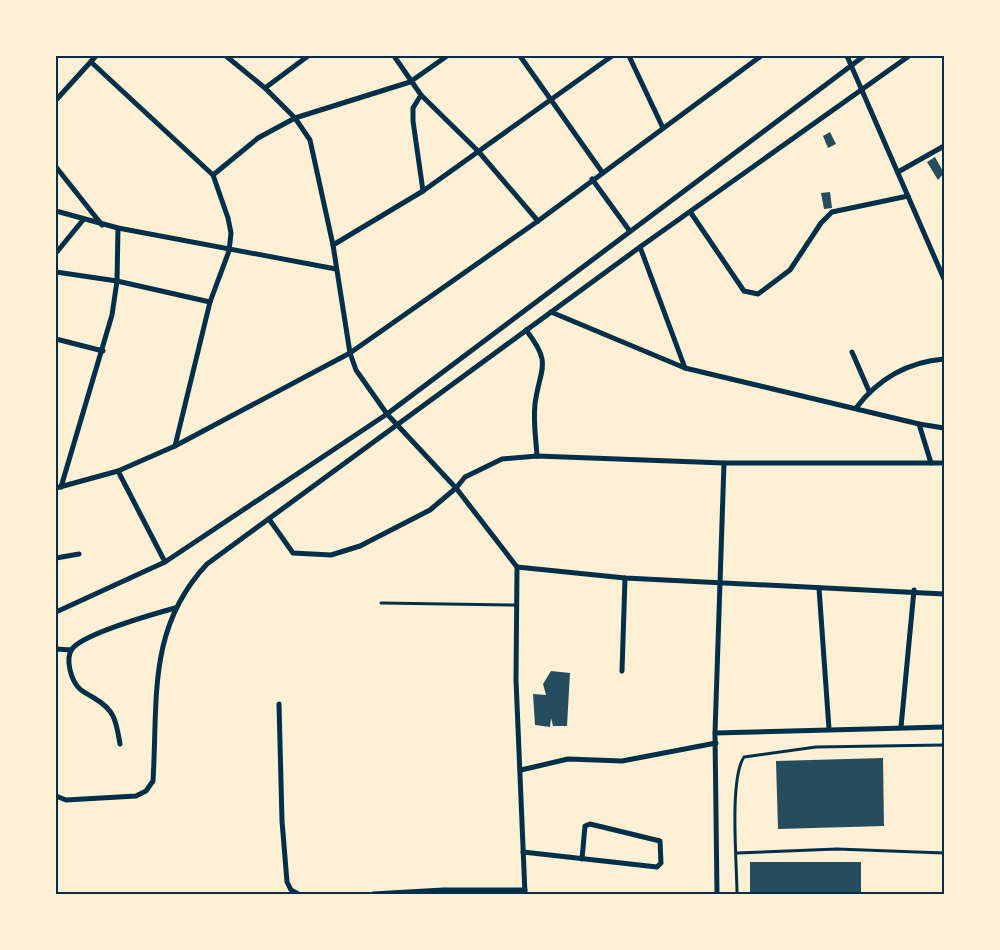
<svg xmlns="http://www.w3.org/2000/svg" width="1000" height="950" viewBox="0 0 1000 950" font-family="Karla,sans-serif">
<rect width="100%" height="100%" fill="#fdf0d5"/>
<!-- building -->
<g fill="#264d5e">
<path d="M830 132 836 144 828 148 823 136Z"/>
<path d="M935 157 944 173 938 180 927 162Z"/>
<path d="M830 192 832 208 824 209 821 193Z"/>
<path d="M551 671 570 673 567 726H553L551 718 550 727 535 725 533 694 546 695 543 684Z"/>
<path d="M883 758 884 826 778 829 776 761Z"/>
<rect x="750" y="862" width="111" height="32"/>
</g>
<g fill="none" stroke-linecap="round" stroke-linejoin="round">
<!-- service -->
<g stroke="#003049" stroke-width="3">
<path d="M381 603 515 605"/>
<path d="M737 853 837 849 944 853"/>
<path d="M737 894C737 865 729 779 744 757L816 747 944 745"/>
</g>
<!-- minor -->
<g stroke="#003049" stroke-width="5">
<path d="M226 56 265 88 295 118 310 140 333 245 350 353 356 370 387 414 456 488 517 567 516 680 525 894"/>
<path d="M394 56 421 95 478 151 538 221"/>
<path d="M520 56 602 172"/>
<path d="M629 56 663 128"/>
<path d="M847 56 944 279"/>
<path d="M91 62 213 175 228 218 231 233 229 251 210 302 175 446"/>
<path d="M265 88 308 56"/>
<path d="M421 95 413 108V121L423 191"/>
<path d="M56 100 96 56"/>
<path d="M56 167 102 225"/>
<path d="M898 172 944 146"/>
<path d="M213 175 258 138 295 118 410 82 447 56"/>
<path d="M592 179 629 230"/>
<path d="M56 211 118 228 336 269"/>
<path d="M691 213 744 291 758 294 790 270 821 223 832 212 908 196"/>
<path d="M333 245 423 191 612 56"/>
<path d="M640 247 685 368"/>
<path d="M56 253 83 220"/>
<path d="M56 272 117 281 210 302"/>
<path d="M551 312 685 368 919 424 944 428"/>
<path d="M526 330C553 365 540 366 535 404 533 421 536 440 537 456"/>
<path d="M56 339 103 351"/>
<path d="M852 352 869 391"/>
<path d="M856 408C878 379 908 362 944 359"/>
<path d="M919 424 931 463"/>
<path d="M118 471 165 562"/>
<path d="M61 487 112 315 117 281 118 228"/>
<path d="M56 488 118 471 175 446 350 353 538 221 761 56"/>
<path d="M269 519 293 553 331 555 360 546 430 510 456 488 465 477 502 459 537 456 724 463H944"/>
<path d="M56 558 79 554"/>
<path d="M517 567 625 578 944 594"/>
<path d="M819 588 829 729"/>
<path d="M56 612 165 562 387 414 864 56"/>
<path d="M56 649 71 650"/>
<path d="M622 671 625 578"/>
<path d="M279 704 282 821 287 882 291 890 298 894"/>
<path d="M901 727 914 590"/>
<path d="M715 733 944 727"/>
<path d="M120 744C116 721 115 710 94 698 90 695 82 692 79 688 71 680 65 659 72 649 84 633 154 614 175 608"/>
<path d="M521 770 568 759 622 761 716 743"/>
<path d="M56 796 66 800 136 796 146 791 153 781C158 699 147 628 207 564L640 247 909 56"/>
<path d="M523 852 657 867 661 863 660 841 590 824 585 826 582 859"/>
<path d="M373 894 443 890H525"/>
<path d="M717 894 715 733 724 463"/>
</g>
</g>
<!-- border -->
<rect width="1000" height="950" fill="none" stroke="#fdf0d5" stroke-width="114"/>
<rect x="57" y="57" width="886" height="836" fill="none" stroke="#003049" stroke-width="2"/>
</svg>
